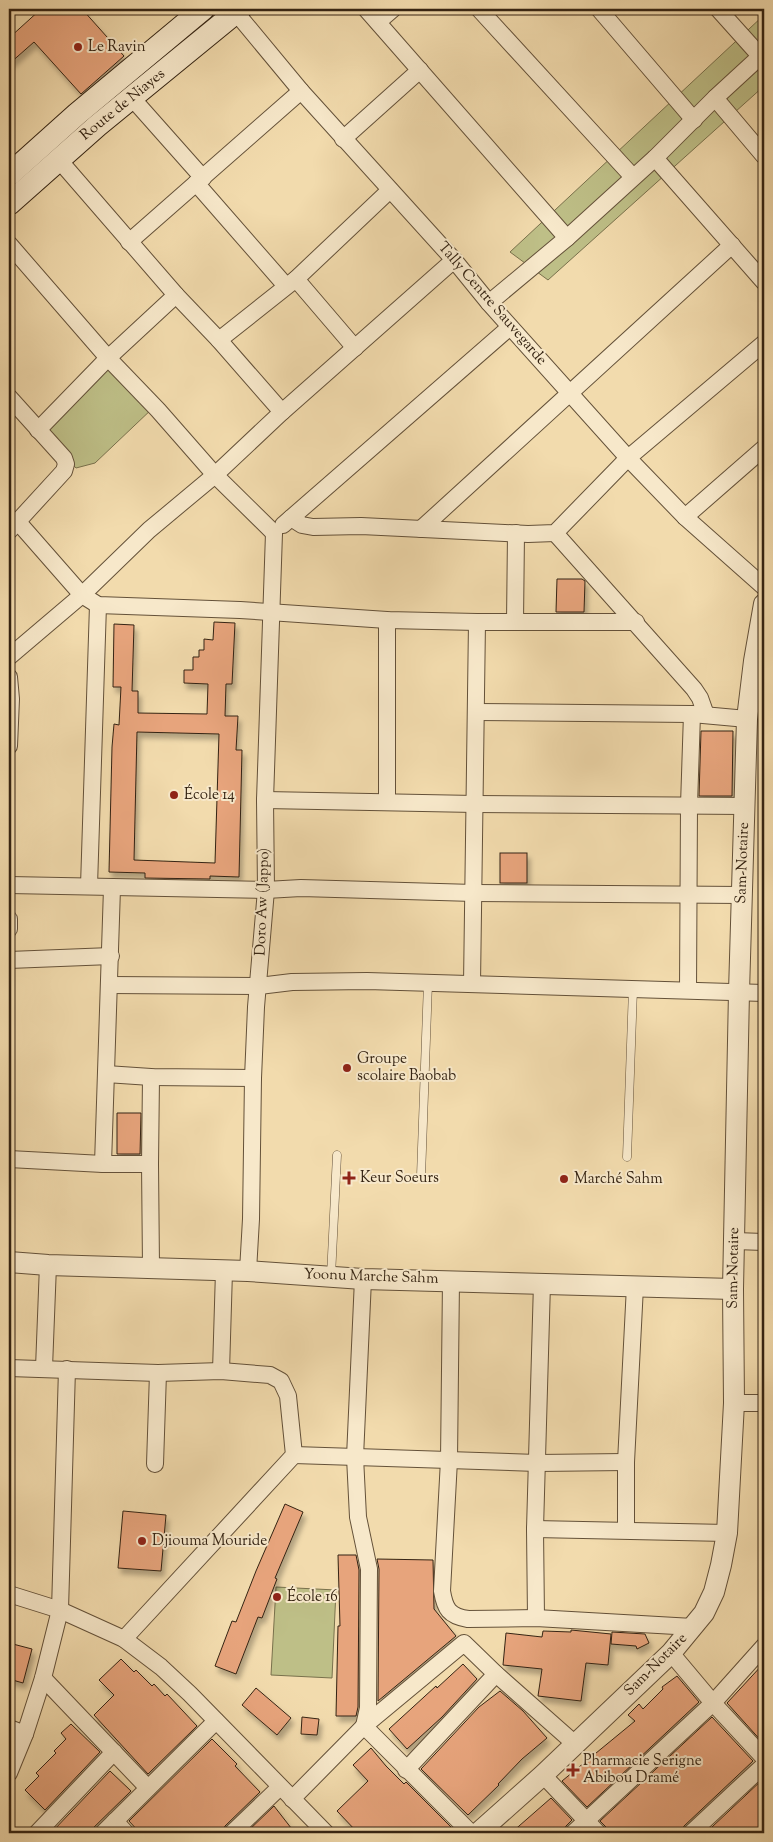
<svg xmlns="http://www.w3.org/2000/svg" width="773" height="1842" viewBox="0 0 773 1842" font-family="'Sorts Mill Goudy',serif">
<defs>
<filter id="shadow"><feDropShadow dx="3" dy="5.5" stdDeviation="2.5" flood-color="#0004"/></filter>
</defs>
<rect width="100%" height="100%" fill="#f2dbad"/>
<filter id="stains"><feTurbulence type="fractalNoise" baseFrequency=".004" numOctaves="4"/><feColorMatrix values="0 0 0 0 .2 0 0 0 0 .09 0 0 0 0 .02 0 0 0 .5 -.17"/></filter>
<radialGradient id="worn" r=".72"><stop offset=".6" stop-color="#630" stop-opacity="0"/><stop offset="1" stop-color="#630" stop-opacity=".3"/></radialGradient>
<!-- green -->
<g fill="#bebf87" stroke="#79714c">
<path d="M764 15V86L548 280 510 252Z"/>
<path d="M110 360 154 407 95 463 76 468 39 429Z"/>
<path d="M276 1587 336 1590 332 1678 271 1675Z"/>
</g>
<!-- building -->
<g fill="#e7a47c" stroke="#342312" fill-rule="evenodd" filter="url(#shadow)">
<path d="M41 9H82L124 56 81 94 34 42 9 64V38Z"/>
<path d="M557 579H582L585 581 584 612H556Z"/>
<path d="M214 622 235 623 232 684H226L225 716H238L236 750H242L239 877 210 876V879L145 878V873L109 872 112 747 114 724 119 725 121 687H113L114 624 134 625 132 691H138V713L207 714 208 684 184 683V670H193V657H199V650H204V639L213 640ZM137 732 219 734 215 863 134 860Z"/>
<path d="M701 731H733L732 796H699Z"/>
<rect x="500" y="853" width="27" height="30"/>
<path d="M117 1113H141L140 1154H117Z"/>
<path d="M285 1504 303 1512 275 1578 277 1579 262 1618 258 1617 236 1674 215 1666 232 1621 236 1622 256 1571Z"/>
<path d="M123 1511 166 1515 161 1571 118 1568Z"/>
<path d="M338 1555H356L359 1570 358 1707 356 1716H336L338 1626H340Z"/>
<path d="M377 1559 433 1560 434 1609 456 1636 378 1701 379 1569Z"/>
<path d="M571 1630 611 1634 608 1665 586 1663 581 1701 538 1696 542 1669 503 1665 506 1633 542 1637 543 1631 571 1632Z"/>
<path d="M612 1632 645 1634 649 1643 637 1649 636 1646 611 1644Z"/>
<path d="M9 1643 32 1649 23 1683 9 1679Z"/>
<path d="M121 1659 134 1672 136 1670 152 1686 154 1684 165 1696 167 1694 197 1726 148 1774 94 1715 114 1695 99 1680Z"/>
<path d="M764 1663V1744L727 1703Z"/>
<path d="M463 1664 477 1679 442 1717 407 1749 389 1729 436 1686 437 1688Z"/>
<path d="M677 1676 699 1702 587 1807 562 1781 635 1721 628 1715 639 1704 643 1709 663 1689 662 1687Z"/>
<path d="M256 1688 291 1718 277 1735 242 1705Z"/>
<path d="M500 1691 523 1711 547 1738 522 1759 498 1784 499 1785 468 1815 421 1769 479 1707Z"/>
<path d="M302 1717 319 1719 317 1735 301 1734Z"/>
<path d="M712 1717 753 1761 684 1826 681 1833H608L606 1827 600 1821Z"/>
<path d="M71 1724 100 1752 45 1810 25 1790 39 1776 36 1773 56 1753 54 1751 66 1739 61 1733Z"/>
<path d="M212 1739 237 1764 235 1766 260 1792 225 1826 222 1833H140L129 1821Z"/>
<path d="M371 1748 386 1766 404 1784 406 1782 452 1828 447 1833H358L337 1811 368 1781 353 1765Z"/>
<path d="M110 1771 131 1791 88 1833H75L70 1828 65 1833H51Z"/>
<path d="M764 1778V1833H717L712 1827Z"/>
<path d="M551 1798 572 1820 566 1826 563 1833H511Z"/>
<path d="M274 1806 295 1833H246Z"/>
</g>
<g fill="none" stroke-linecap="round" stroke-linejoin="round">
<!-- service casing -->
<g stroke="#645139" stroke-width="9">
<g id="service">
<path d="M627 1157 633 989"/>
<path d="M421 1176 428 983"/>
<path d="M331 1276 337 1155"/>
</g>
</g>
<!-- minor casing -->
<g stroke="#645139" stroke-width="18">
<g id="minor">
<path d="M233 9 301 91 454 260 489 303 628 458 685 517 764 587"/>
<path d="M366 9 567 238"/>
<path d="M479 9 633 177"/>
<path d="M599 9 694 120"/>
<path d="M718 9 761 57"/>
<path d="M378 22 393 9"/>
<path d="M132 98 203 178"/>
<path d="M715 98 764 156"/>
<path d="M343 139 420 70"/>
<path d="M655 158 764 282"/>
<path d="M59 160 176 295 219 340 282 412"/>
<path d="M196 183 286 286"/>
<path d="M129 242 301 91"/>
<path d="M9 244 108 358 158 410 215 475 274 533"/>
<path d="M296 279 355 348"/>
<path d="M489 303 567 238 655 158 715 98 764 53"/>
<path d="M219 340 296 279 390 190"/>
<path d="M9 397 64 458 66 464 64 471 9 531"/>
<path d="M38 430 108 358 176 295"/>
<path d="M685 517 764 448"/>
<path d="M291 518 302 525 313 527 361 526 528 534 555 533 628 458 764 343"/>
<path d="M18 522 82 595 98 605 240 610 387 620 477 622H636"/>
<path d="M283 525 510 327"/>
<path d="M421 529 732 245"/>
<path d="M555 533 694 689 700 698 706 715"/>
<path d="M387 620V802"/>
<path d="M515 622 516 533"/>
<path d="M9 657 82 595 149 530 215 475 282 412 454 260"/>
<path d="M9 677 11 699 9 746"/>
<path d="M476 712 692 714 747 719"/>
<path d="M265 800 475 804 745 806"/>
<path d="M9 885 266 890 301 888 474 893 742 895"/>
<path d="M89 886 98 605"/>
<path d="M9 919V929"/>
<path d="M9 960 111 956"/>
<path d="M472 984 477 622"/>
<path d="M110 985 259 986 292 982 367 981 764 993"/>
<path d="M688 990 689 805 692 714"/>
<path d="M106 1074 151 1077 253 1078"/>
<path d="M151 1077 150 1164 151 1267"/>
<path d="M9 1159 103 1164H150"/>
<path d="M103 1164 112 888"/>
<path d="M735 1241 764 1242"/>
<path d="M248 1271 251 1219 253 1078 256 1007 266 890 265 800 274 533"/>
<path d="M363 1279 355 1457 358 1517 369 1569 368 1708 364 1726"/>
<path d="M451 1280 449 1460 442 1591C445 1609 449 1616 468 1619L536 1618 693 1627"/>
<path d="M9 1368 158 1373 221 1371 270 1375 281 1381 288 1396 294 1455 124 1639"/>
<path d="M44 1368 48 1265"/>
<path d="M221 1371 224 1271"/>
<path d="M734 1403H764"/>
<path d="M294 1455 537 1463 626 1462"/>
<path d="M155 1464 158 1373"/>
<path d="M535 1529 727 1533"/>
<path d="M626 1530V1462L635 1286"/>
<path d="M9 1594 60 1610 124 1639 161 1667 190 1694 326 1833"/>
<path d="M536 1618 535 1529 542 1283"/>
<path d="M671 1653 713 1703 764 1758"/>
<path d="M43 1678 148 1788"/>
<path d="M364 1726 464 1643 496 1674 574 1743"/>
<path d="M9 1728 25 1734"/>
<path d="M406 1770 496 1674"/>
<path d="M9 1773 25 1734 43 1678 60 1610 67 1369"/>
<path d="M543 1775 598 1833"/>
<path d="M292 1799 364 1726 471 1833"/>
<path d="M115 1821 126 1833"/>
<path d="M37 1833 114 1752"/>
<path d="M103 1833 216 1721"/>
<path d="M232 1833 280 1787"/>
<path d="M573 1833 713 1703 764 1646"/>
<path d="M691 1833 764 1765"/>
</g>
</g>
<!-- tertiary casing -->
<g stroke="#645139" stroke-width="22">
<g id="tertiary">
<path d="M9 1262 48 1265 248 1271 363 1279 733 1289"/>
<path d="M478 1833 543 1775 671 1653 704 1613 714 1592 721 1565 727 1533 734 1403 733 1289 739 992 747 719 754 661 764 604"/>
</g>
</g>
<!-- secondary casing -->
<g stroke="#342312" stroke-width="24">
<g id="secondary">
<path d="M9 175 77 114 203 9"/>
<path d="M9 204 97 126 240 9"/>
</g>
</g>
<!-- service -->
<use href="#service" stroke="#f7e8ca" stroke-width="8"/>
<!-- minor -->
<use href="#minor" stroke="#f7e8ca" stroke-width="16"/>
<!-- tertiary -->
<use href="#tertiary" stroke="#f7e8ca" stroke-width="20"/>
<!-- secondary -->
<use href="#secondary" stroke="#f7e8ca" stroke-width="22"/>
</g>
<!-- markers -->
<g fill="#8f2418" stroke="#f7e8ca" stroke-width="2">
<circle cx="78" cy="47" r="5"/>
<circle cx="174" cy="795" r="5"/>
<circle cx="347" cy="1068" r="5"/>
<path d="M346.5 1170.5h5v5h5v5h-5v5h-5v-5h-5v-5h5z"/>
<circle cx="564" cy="1179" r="5"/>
<circle cx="142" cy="1541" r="5"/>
<circle cx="277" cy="1597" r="5"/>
<path d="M570.5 1762.5h5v5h5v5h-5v5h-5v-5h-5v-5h5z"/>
</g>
<g text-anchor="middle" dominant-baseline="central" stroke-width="4" stroke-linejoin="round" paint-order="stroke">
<!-- poi labels -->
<g font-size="15" fill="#342312" stroke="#f7e8ca" text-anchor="start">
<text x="88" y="47">Le Ravin</text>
<text x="184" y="795">École 14</text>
<text x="357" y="1059">Groupe<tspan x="357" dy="17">scolaire Baobab</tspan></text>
<text x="360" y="1178">Keur Soeurs</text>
<text x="574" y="1179">Marché Sahm</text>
<text x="152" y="1541">Djiouma Mouride</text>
<text x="287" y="1597">École 16</text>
<text x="583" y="1761">Pharmacie Serigne<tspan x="583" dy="17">Abibou Dramé</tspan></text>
</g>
<!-- street labels -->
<g font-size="15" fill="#342312" stroke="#f7e8ca">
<text transform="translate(123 105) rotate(-39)">Route de Niayes</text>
<text transform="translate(492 304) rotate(49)">Tally Centre Sauvegarde</text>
<text transform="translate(743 863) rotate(-88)">Sam-Notaire</text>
<text transform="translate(263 902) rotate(-88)">Doro Aw (Jappo)</text>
<text transform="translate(734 1268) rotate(-89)">Sam-Notaire</text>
<text transform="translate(371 1277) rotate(2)">Yoonu Marche Sahm</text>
<text transform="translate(656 1665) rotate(-45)">Sam-Notaire</text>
</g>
</g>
<!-- margin -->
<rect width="773" height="1842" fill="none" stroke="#f2dbad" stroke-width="30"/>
<rect x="10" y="10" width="753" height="1822" fill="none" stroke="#342312" stroke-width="2.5"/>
<rect x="15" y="15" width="743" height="1812" fill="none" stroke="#342312"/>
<rect width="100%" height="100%" filter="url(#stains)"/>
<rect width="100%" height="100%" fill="url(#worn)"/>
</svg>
